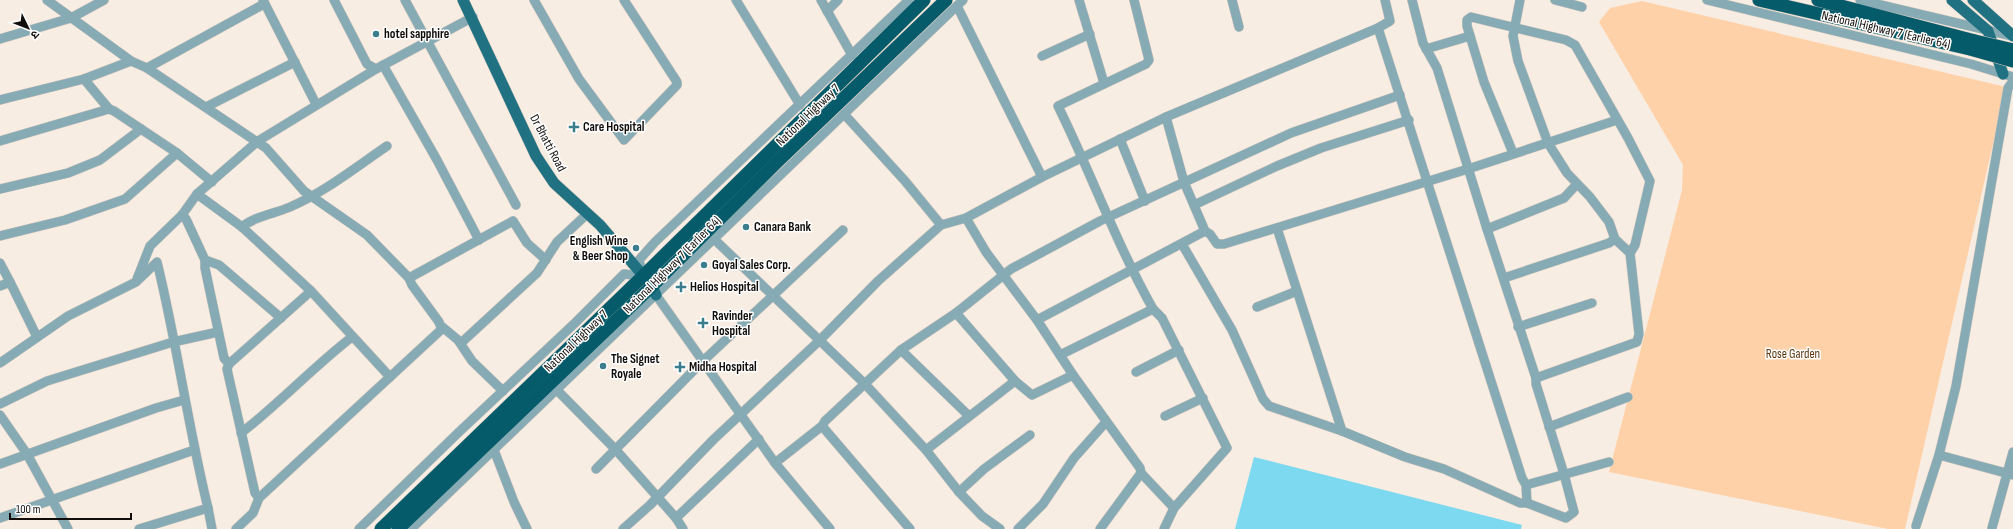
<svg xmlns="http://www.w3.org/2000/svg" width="2013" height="529" viewBox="0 0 2013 529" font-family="'Sofia Sans Condensed','Noto Sans Devanagari',sans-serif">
<rect width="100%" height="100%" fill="#f8ede3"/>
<!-- green -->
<path fill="#ffd1a8" d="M1642 1 2006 87 1905 529H1888L1609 472 1682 190 1683 165 1599 22 1610 8Z"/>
<!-- water -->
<path fill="#7cd9ef" d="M1254 457 1522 525 1521 529H1235Z"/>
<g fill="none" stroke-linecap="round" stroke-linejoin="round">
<!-- minor casing -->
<g stroke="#d3c9c0" stroke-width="10">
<g id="minor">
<path d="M47 0 131 61 147 68 266 148 304 191 367 235 409 278 412 285 439 322 440 325 458 340 472 361 503 391"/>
<path d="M263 0 316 104"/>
<path d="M334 0 367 64 376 69"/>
<path d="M405 0 516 205"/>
<path d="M534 0 579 79 624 140 677 85V82L624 0"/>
<path d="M736 0 800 105"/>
<path d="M821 0 852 55"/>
<path d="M1079 0 1104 83"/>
<path d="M1134 0 1149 60 1146 64 1058 106C1091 173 1116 243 1153 309"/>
<path d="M1232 0 1239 27"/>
<path d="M1520 0 1513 36 1518 61 1548 143 1567 173 1590 197 1609 222 1615 239 1630 253 1639 334 1637 342 1536 378"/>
<path d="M1555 0 1582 7"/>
<path d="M1707 0 1971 64 2013 77"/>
<path d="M1860 0 2012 36"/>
<path d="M957 6 1042 177"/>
<path d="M827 11 838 0"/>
<path d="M1378 28 1390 21 1385 0"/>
<path d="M0 39 71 18 104 0"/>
<path d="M1426 49 1470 36"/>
<path d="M1042 56 1090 34"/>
<path d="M383 65 437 160 479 240"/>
<path d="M147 68 264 4"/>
<path d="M84 79 109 109"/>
<path d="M0 100 84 79 131 61"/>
<path d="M206 107 295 62"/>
<path d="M844 114 905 181 941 225"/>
<path d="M1166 117 1184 182 1205 231 1210 234 1217 244H1224L1468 169 1617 120"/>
<path d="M1120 139 1145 201"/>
<path d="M0 141 109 109 114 111 177 153 212 182"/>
<path d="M1513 153 1484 82 1467 26V20L1471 17 1566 40 1575 45 1628 138 1650 181 1635 245 1630 253"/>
<path d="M0 189 68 173 100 160 141 129"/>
<path d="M197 194 242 227 311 291 390 377"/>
<path d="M1194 205 1277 166 1321 148 1409 120"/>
<path d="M182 215 186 219 205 260V268L224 358 229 364"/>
<path d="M966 218 986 252 1037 320 1073 375 1140 468 1141 473 1174 508"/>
<path d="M242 227C255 216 274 214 290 207 325 192 356 167 387 146"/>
<path d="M1277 228 1342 431"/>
<path d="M1487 229 1564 198 1577 184"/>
<path d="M0 236 65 220 125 199 177 153"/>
<path d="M714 239 865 384 926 450 959 492 982 516 1000 529"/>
<path d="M1182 244 1232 330 1263 399 1269 406 1342 431 1405 457 1444 469 1520 503H1527L1566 518 1574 512 1564 474 1536 384V378L1487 229 1437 68 1423 43 1412 0"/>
<path d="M205 260 219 265 281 318"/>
<path d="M0 263 10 282 0 286"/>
<path d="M409 278 513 221 527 243 546 260"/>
<path d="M1504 278 1609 243 1615 239"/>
<path d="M137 279 150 246 182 215 197 194 258 141 376 69 473 17"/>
<path d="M10 282 37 337"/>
<path d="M656 295 775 463 830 529"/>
<path d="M1257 307 1297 291"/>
<path d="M956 313 1015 381 1032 395 1073 375"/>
<path d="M1037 320 1205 231"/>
<path d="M1518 327 1592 303"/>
<path d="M461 343 537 273 557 242 587 214"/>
<path d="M901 350 968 415"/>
<path d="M1060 355 1153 309 1162 318 1227 448 1174 508 1164 529"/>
<path d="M0 363 68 316 136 282 157 262C177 343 188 427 208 508"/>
<path d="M1136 372 1179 350"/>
<path d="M553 386 616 450 676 518 683 529"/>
<path d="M0 404 47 381 173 342 218 332"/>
<path d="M0 415 27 454 68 529"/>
<path d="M1165 416 1203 398"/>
<path d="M822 426 910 529"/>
<path d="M1549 427 1628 397"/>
<path d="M241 433C280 403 313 367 352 337"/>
<path d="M494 450 514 502 527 529"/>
<path d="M926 450 1015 381"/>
<path d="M1939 455 2013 475"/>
<path d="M775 463 822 426 825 421 901 350 956 313 1011 269 1100 221 1291 133 1400 95"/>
<path d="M0 464 156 408 184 400"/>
<path d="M596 469 703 361 843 230"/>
<path d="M1526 485 1609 462"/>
<path d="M959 492 984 469 1030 435"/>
<path d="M259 498 255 493 227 369 229 364 311 291"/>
<path d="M0 518 194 450"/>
<path d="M676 518 759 439"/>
<path d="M1916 526 1939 455 1956 386 2008 88 2013 81"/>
<path d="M1992 528 2013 452"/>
<path d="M139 529 208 508 212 529"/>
<path d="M236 529 253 513 259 498 443 328"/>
<path d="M359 529 459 432 575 323 624 274 643 276 639 260 655 242 909 0"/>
<path d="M411 529 963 0"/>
<path d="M623 529 650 505 714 439 819 341 878 281 941 225 966 218 1042 177 1166 117 1378 28 1522 478 1526 485 1527 503"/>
<path d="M1018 529 1043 504 1074 458 1106 422"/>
<path d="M1100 529 1141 473"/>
</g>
</g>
<!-- major casing -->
<g stroke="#d3c9c0" stroke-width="12">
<g id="major">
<path d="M463 0 536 156 554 183 600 225 652 286 656 295"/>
<path d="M1952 0 1988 31 2003 74"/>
<path d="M1973 0 2013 36"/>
</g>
</g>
<!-- highway casing -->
<g stroke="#d3c9c0" stroke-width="14">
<g id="highway">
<path d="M1759 0 1970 49"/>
<path d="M1818 0 1975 41"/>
<path d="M381 529 638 281 924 0"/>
<path d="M398 529 652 286 776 163 946 0"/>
</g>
</g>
<!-- minor -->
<use href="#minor" stroke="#87abb4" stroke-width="9"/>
<!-- major -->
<use href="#major" stroke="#207282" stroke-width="11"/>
<!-- highway -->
<use href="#highway" stroke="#055b6a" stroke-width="13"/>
<!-- highway-bridge casing -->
<g stroke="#d3c9c0" stroke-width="14" stroke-linecap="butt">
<g id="highway-bridge">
<path d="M1975 41 2013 50"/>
<path d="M1970 49 2013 61"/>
</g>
</g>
<!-- highway-bridge -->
<use href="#highway-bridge" stroke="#055b6a" stroke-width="13"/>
</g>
<!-- markers -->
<g fill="#3a7e8d" stroke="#fff" stroke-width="1.5">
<circle cx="376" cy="34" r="4"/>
<path d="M572 121h4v4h4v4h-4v4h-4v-4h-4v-4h4z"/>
<circle cx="746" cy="227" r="4"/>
<circle cx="636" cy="248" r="4"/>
<circle cx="704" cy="265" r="4"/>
<path d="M679 281h4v4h4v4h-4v4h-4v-4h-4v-4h4z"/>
<path d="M701 317h4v4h4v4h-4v4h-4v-4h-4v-4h4z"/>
<circle cx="603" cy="366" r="4"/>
<path d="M678 361h4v4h4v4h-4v4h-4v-4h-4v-4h4z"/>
</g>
<g text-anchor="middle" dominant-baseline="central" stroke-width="3" stroke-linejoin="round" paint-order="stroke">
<!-- street labels -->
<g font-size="13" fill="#100d0a" stroke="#fff">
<text transform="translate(1886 30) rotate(13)">National Highway 7 (Earlier 64)</text>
<text transform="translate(808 115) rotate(-44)">National Highway 7</text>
<text transform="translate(548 143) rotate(62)">Dr Bhatti Road</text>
<text transform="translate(672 265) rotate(-45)">National Highway 7 (Earlier 64)</text>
<text transform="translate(576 341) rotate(-44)">National Highway 7</text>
</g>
<!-- poi labels -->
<g font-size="13" font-weight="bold" fill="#100d0a" stroke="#fff" text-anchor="start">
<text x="384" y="34">hotel sapphire</text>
<text x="583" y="127">Care Hospital</text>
<text x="754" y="227">Canara Bank</text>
<text x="628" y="241" text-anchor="end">English Wine<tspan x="628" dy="15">&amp; Beer Shop</tspan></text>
<text x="712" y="265">Goyal Sales Corp.</text>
<text x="690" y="287">Helios Hospital</text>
<text x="712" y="316">Ravinder<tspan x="712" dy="15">Hospital</tspan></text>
<text x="611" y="359">The Signet<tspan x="611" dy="15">Royale</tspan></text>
<text x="689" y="367">Midha Hospital</text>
</g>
<!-- park labels -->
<g font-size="13" fill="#5b370f" stroke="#fff">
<text x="1793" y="354">Rose Garden</text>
</g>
</g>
<!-- north arrow -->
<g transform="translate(28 28) rotate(133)" stroke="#ffffff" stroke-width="3" paint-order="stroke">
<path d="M0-3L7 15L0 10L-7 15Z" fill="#100d0a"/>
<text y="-6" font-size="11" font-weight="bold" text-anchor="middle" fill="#100d0a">उ</text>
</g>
<!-- scale -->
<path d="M10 513v6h121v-6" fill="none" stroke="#100d0a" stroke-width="2"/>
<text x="16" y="513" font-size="12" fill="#100d0a" stroke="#ffffff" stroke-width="3" paint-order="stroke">100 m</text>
</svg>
